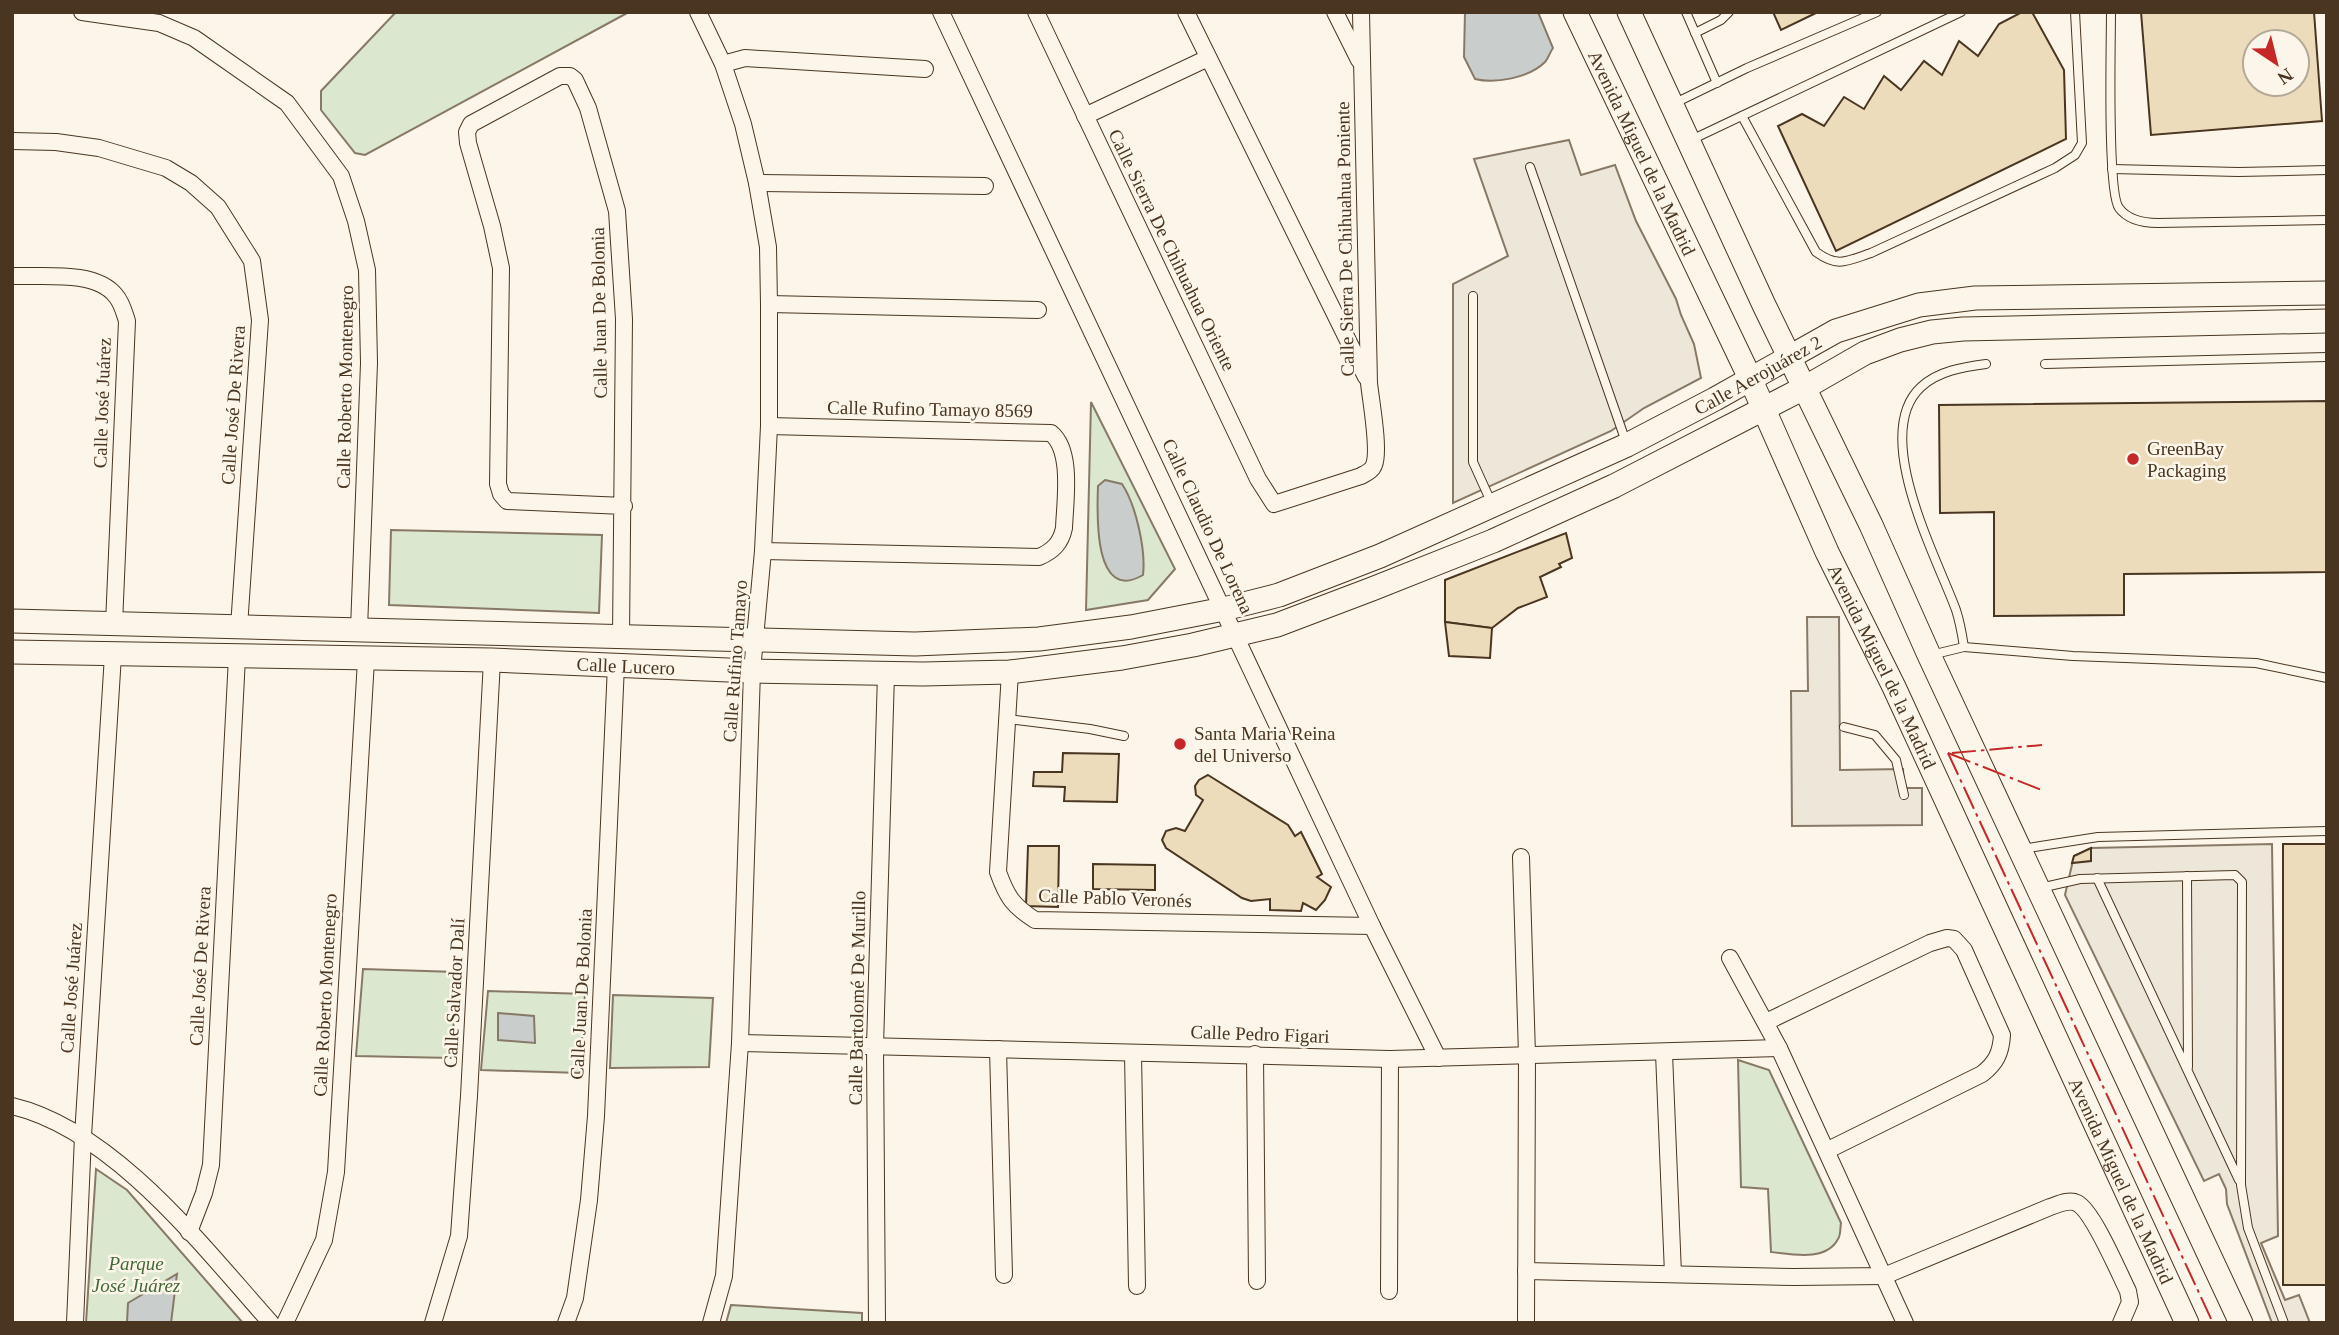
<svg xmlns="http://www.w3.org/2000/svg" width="2339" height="1335" viewBox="0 0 2339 1335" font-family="'Times New Roman',serif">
<rect width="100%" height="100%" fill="#fbf6e9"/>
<!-- green -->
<g fill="#dce7d0" stroke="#887966" stroke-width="2">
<path d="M396 12H629L365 155 355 153 321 110V91Z"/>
<path d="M1091 402 1175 569 1148 600 1086 610Z"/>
<path d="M391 530 602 535 599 613 389 605Z"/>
<path d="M363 969 456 972 452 1058 356 1056Z"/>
<path d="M488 991 585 994 580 1073 481 1070Z"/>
<path d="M613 995 713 998 709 1067 610 1068Z"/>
<path d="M1738 1060 1769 1070 1841 1223C1840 1228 1841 1235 1838 1239 1826 1262 1791 1254 1771 1252L1768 1189 1741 1187Z"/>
<path d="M96 1169 127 1190 243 1323H86Z"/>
<path d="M731 1305 862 1313V1323H726Z"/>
</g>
<!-- parking -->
<g fill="#ede7d9" stroke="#887966" stroke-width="2">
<path d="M1569 140 1581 175 1615 165 1636 221 1676 299 1681 315 1694 344 1701 378 1644 408 1611 431 1453 503V284L1508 256 1474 159Z"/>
<path d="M1807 617H1839L1840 770 1903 769 1904 788H1922V825L1792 826 1791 691H1808Z"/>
<path d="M2272 844 2278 1236 2261 1243 2285 1300 2299 1295 2310 1323H2272L2227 1204 2226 1189 2219 1174 2204 1181 2065 895 2074 856 2091 848Z"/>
</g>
<!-- water -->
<g fill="#c9cecd" stroke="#887966" stroke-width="2">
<path d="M1465 12H1538L1553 48C1550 52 1548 59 1545 62 1529 78 1495 84 1475 79L1464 57Z"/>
<path d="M1105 480 1122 484C1136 505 1146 550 1143 575 1093 604 1097 513 1098 486Z"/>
<path d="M498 1013 534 1016 535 1043 498 1040Z"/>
<path d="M177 1274 171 1323H127L128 1303Z"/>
</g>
<!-- building -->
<g fill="#ecdcbc" stroke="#4a3520" stroke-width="2" fill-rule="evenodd">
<path d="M1773 12H1818L1781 30Z"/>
<path d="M2022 12H2032L2064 70 2066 139 1836 251 1778 126 1802 114 1824 126 1844 97 1864 109 1884 76 1901 90 1924 61 1942 75 1959 41 1978 56 1999 24Z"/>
<path d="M2141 12H2314L2322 121 2151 135ZM2255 42H2297V84H2255Z"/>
<path d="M2327 401V572L2124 574V615L1994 616V512L1940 513 1939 405Z"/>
<path d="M1566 533 1572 558 1559 564 1561 567 1540 577 1547 597 1518 608 1492 628 1445 622V580Z"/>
<path d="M1445 622 1492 628 1490 658 1449 656Z"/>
<path d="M1063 753 1119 754 1117 802 1064 801 1065 787 1033 786 1034 772H1062Z"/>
<path d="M1208 775 1288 825 1295 836 1301 832 1322 874 1317 877 1331 887 1325 900 1316 910 1303 903 1301 911 1270 910V899L1251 901 1242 898 1166 848 1162 840 1166 831 1176 828 1185 831 1203 800 1196 795 1195 786 1199 780Z"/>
<rect x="2283" y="844" width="44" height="441"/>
<path d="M1028 846H1059L1058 907 1026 906Z"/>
<path d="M2091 848V861L2072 863 2074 856Z"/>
<path d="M1093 864 1155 865V890L1093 889Z"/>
</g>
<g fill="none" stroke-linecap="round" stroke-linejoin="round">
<!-- lane casing -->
<g stroke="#4a3520" stroke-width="10">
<g id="lane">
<path d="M1686 12 1717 83"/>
<path d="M2111 12C2111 42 2107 192 2119 208 2128 220 2144 223 2158 223L2327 220"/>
<path d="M1695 33 1721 20 1729 12"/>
<path d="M1675 103 1747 68 1877 12"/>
<path d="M1742 116 1816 252C1838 268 1847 261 1871 253L2055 168 2075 155 2082 143 2075 12"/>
<path d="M1691 140 1961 12"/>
<path d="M1530 167 1626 442"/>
<path d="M2112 169 2238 172 2327 170"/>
<path d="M1473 296V462L1492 504"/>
<path d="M2045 364 2327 357"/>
<path d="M1964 647 2073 656 2256 663 2327 678"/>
<path d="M1931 655 1964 647C1962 634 1960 622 1956 610 1937 558 1870 434 1921 387 1938 371 1963 367 1986 364"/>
<path d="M1007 719 1090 729 1124 736"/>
<path d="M1844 727 1875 735 1896 760 1904 795"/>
<path d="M2022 849 2098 837 2327 831"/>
<path d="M2187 876 2188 1067"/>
<path d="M2097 878 2239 1180"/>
<path d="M2040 888 2080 879 2235 875 2242 882 2241 1185 2248 1228 2284 1323"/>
</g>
</g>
<!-- street casing -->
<g stroke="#4a3520" stroke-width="18">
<g id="street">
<path d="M82 12 159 23 194 38 287 103 341 176 356 221 367 270 369 363 359 629"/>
<path d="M698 12 723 64 743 124 757 183 768 247 769 304V426L763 551 752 671 740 1043 724 1276 711 1323"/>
<path d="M941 12 1372 926 1438 1058"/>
<path d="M1036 12 1258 479 1274 504 1361 476C1366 473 1372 471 1374 465 1380 450 1371 402 1369 383L1361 12"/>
<path d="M1186 12 1366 377"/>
<path d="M1335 12 1359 60"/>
<path d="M723 64 745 58 925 69"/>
<path d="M1085 116 1208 58"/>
<path d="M12 141 56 142 99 148 166 168 191 183 218 207 252 261 260 320 239 627"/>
<path d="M757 183 985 186"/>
<path d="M12 276C43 277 96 270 116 296 122 303 124 312 127 321L114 624"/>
<path d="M769 304 1038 310"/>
<path d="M763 551 1039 557C1053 551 1061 543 1064 528 1065 501 1073 451 1051 433L769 426"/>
<path d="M621 637 624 319 617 211 588 108 575 80 570 76H560L471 124 467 132 468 143 492 226 501 268 498 484 501 494 507 501 624 506"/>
<path d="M1010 672 998 872C1007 897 1013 906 1035 920L1372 926"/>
<path d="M1521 857 1527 1055 1526 1323"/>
<path d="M1730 958 1779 1048 1905 1323"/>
<path d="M1766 1022 1930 943 1947 938 1954 939 1964 950 2002 1035C2001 1053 1996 1063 1982 1074L1828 1150"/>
<path d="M740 1043 1390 1059 1779 1048"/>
<path d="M998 1049 1004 1275"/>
<path d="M1133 1053 1137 1286"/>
<path d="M1664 1053 1673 1274"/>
<path d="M1255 1054 1257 1281"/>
<path d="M12 1106C114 1130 203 1247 271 1323"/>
<path d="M189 1232 204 1193 211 1165 237 657"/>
<path d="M1526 1271 1794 1277 1884 1276 2050 1207C2059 1204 2069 1199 2077 1203 2093 1211 2119 1273 2128 1291L2130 1302 2121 1323"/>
<path d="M1389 1291 1390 1059"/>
<path d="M75 1323 83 1136 113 655"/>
<path d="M285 1323 324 1240 336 1172 366 660"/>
<path d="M433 1323 459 1236 469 1096 492 660"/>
<path d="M566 1323 575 1298 589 1200 596 1116 616 665"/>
<path d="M877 1323 875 1046 886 674"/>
</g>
</g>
<!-- secondary casing -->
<g stroke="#4a3520" stroke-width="25">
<g id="secondary">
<path id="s1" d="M1575 12 1750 378 1827 552 1894 687 2187 1323"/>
<path d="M1629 12 1764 305 1871 525 1929 655 2241 1323"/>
<path id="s2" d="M12 621 915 644 1039 639 1131 627 1224 609 1279 595 1380 556 1627 445 1715 399 1836 331 1919 305 1975 298 2327 293"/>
<path id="s3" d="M12 652 492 660 752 671 923 674 1010 672 1122 658 1193 645 1277 625 1372 589 1493 541 1614 486 1804 388 1865 353 1900 340 1932 332 1963 329 2327 321"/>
</g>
</g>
<!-- lane -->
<use href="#lane" stroke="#fbf6e9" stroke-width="8"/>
<!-- street -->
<use href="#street" stroke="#fbf6e9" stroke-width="16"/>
<!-- secondary -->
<use href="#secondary" stroke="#fbf6e9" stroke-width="23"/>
<!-- power -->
<g stroke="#c62828" stroke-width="2" stroke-dasharray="24 5 3.5 5" stroke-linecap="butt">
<path d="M1948 753 2213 1323"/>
<path d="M1948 753 2044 791"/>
<path d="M1952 753 2042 745"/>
</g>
</g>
<!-- markers -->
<g fill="#c62828" stroke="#fbf6e9" stroke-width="2.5">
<circle cx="2133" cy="459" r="7"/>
<circle cx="1180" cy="744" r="7"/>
</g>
<g text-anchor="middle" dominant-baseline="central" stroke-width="5" stroke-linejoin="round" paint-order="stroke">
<!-- street labels -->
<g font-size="19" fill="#4a3520" stroke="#fbf6e9">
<text stroke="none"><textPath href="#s1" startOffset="156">Avenida Miguel de la Madrid</textPath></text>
<text transform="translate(1345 239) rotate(-91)">Calle Sierra De Chihuahua Poniente</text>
<text transform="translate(1172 250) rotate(64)">Calle Sierra De Chihuahua Oriente</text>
<text transform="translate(599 313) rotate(-91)">Calle Juan De Bolonia</text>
<text stroke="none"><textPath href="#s2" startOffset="1799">Calle Aerojuárez 2</textPath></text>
<text transform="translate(345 387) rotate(-89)">Calle Roberto Montenegro</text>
<text transform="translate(102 403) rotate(-88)">Calle José Juárez</text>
<text transform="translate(233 405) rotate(-86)">Calle José De Rivera</text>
<text transform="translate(930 409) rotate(1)">Calle Rufino Tamayo 8569</text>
<text transform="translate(1208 526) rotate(65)">Calle Claudio De Lorena</text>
<text transform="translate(735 661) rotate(-86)">Calle Rufino Tamayo</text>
<text stroke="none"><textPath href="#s3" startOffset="614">Calle Lucero</textPath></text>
<text stroke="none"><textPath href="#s1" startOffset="723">Avenida Miguel de la Madrid</textPath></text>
<text transform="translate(1115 898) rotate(2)">Calle Pablo Veronés</text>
<text transform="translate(200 966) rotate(-87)">Calle José De Rivera</text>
<text transform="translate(71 988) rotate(-86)">Calle José Juárez</text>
<text transform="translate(454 993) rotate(-87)">Calle Salvador Dalí</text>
<text transform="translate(581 994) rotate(-87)">Calle Juan De Bolonia</text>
<text transform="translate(325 995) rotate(-87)">Calle Roberto Montenegro</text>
<text transform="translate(857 998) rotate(-89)">Calle Bartolomé De Murillo</text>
<text transform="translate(1260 1034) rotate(2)">Calle Pedro Figari</text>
<text stroke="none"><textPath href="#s1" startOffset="1290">Avenida Miguel de la Madrid</textPath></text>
</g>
<!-- poi labels -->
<g font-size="19" fill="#4a3520" stroke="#fbf6e9" text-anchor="start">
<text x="2147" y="448">GreenBay<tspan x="2147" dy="22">Packaging</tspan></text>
<text x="1194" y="733">Santa Maria Reina<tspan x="1194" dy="22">del Universo</tspan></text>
</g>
<!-- park labels -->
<g font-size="19" font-style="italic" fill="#436837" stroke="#fbf6e9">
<text x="136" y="1263">Parque<tspan x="136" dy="22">José Juárez</tspan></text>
</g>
</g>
<!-- border -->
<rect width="2339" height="1335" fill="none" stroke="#4a3520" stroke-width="28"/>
<!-- north arrow -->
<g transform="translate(2276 63) rotate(145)"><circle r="33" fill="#fbf6e9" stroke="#b4a999" stroke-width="2"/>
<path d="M0-5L12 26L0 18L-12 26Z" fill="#c62828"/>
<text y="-10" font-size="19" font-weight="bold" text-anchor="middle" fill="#4a3520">N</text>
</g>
</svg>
